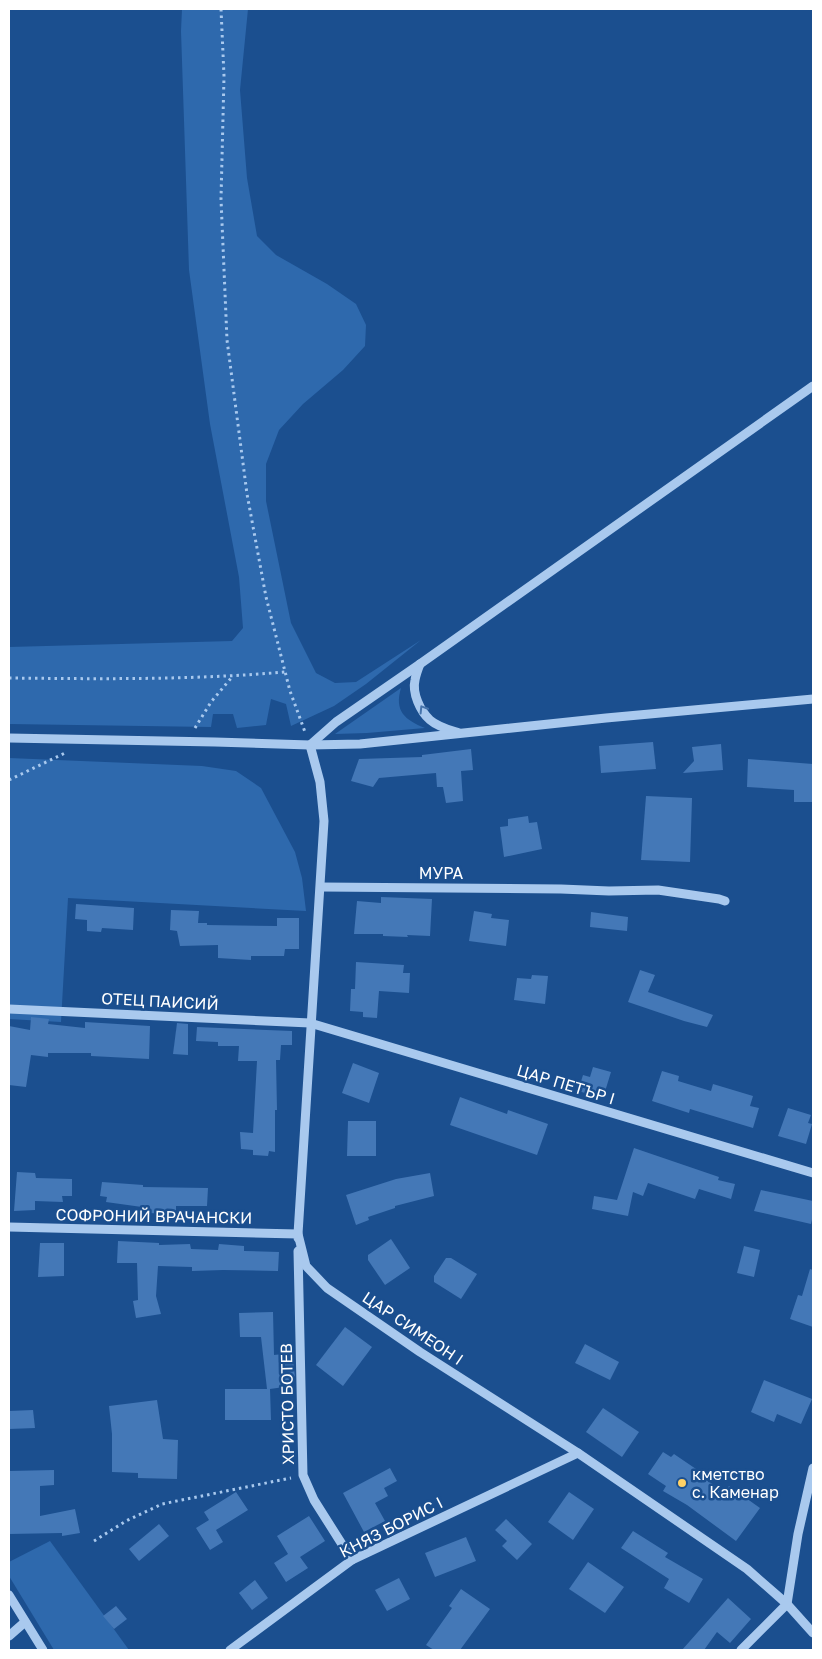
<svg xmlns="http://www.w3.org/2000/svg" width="822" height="1659" viewBox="0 0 822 1659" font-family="'Golos Text',sans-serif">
<rect width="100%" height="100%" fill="#1b4f8f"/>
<!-- green -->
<g fill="#2e69ad">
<path d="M182 9H248L240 90 247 178 257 236 276 255 327 284 356 304 366 325 365 346 343 370 303 404 279 430 266 464V501L291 623 316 673 335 683 356 682 421 640 366 684 334 706 291 726 286 704 271 699 266 725 237 728 233 714H213L211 727 9 724V647L232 641 243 628 239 577 210 424 189 270 181 31Z"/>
<path d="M401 688C394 711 405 720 425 728L367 733 335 734Z"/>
<path d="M9 758 202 766 236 771 261 788 295 852 302 878 306 911 68 898 61 1022 9 1019Z"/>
<path d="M50 1541 129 1650H54L9 1576V1562Z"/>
</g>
<!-- building -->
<g fill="#4478b7">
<path d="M653 742 656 769 601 773 599 746Z"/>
<path d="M721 744 723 770 683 773 694 761 692 747Z"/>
<path d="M471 749 473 770 461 771 463 801 446 803 443 787H437L436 773 379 778 373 787 351 781 359 759 422 757V755Z"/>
<path d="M748 759 813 764V802H794V790L747 787Z"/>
<path d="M646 796 692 798 690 862 641 860Z"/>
<path d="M528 816 529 823 537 822 542 849 504 857 500 827 508 826V819Z"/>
<path d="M381 897 432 899 430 936 407 935 408 937 383 936V934H354L357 901 381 903Z"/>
<path d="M76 904 134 908 133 930 102 928 101 932 87 931V920L75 919Z"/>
<path d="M171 910 199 911 198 923H207V925L277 926V918H299V949H285L284 956H251V960L218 958V945L180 946 177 931 170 930Z"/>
<path d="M474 911 492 914 491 918 509 920 506 946 469 941Z"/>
<path d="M591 912 628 917 627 931 590 927Z"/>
<path d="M356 962 404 965 403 973H410L409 993 379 991 377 1018 363 1017V1012L350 1011 351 989H355Z"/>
<path d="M640 970 655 975 648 992 713 1015 707 1027 684 1021 628 1002Z"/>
<path d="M532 975 548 976 545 1004 514 1000 517 978 531 979Z"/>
<path d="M31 1017 49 1019 48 1024 85 1028V1022L150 1026 149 1059 91 1056V1053H48V1057L31 1055 26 1087 9 1085V1026L30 1030Z"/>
<path d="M177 1023 188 1024V1055L173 1054Z"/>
<path d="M197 1027 292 1031V1045H281L280 1060H276L277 1110H275V1152L269 1151 268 1156 253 1155V1150L241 1149 240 1132 253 1133 257 1061H238L239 1046H218V1042L196 1041Z"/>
<path d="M353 1063 379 1073 369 1103 342 1093Z"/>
<path d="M593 1067 611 1072 603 1098 578 1091 583 1075 590 1077Z"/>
<path d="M662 1071 679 1076 678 1081 711 1091 713 1084 753 1096 750 1106 759 1108 753 1128 690 1109 689 1113 652 1101Z"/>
<path d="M460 1097 507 1114 508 1110 548 1124 537 1155 450 1125Z"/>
<path d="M788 1108 811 1115 808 1123 812 1124 806 1144 778 1136Z"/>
<path d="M348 1121H376V1156H347Z"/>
<path d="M634 1148 719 1177 718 1180 735 1184 731 1199 699 1189 695 1199 648 1183 643 1196 633 1192 628 1216 592 1209 594 1196 617 1200Z"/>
<path d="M17 1172 35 1173 36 1178 72 1179V1196H62L63 1202 35 1201V1210L14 1211Z"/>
<path d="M430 1173 434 1196 395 1206V1208L368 1217 369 1220 356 1225 346 1195 396 1179Z"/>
<path d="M102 1182 143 1185V1187L208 1188 207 1206H176V1214L148 1213 149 1208 106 1202 107 1197 100 1196Z"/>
<path d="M761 1190 813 1201V1215L811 1224 754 1211Z"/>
<path d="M391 1239 410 1268 385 1285 368 1260V1255Z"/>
<path d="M118 1241 159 1243V1245L190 1244 191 1249 218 1250 219 1244 244 1246V1251L279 1252 278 1271 223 1270 192 1271V1267L158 1266 156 1296 161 1314 136 1318 133 1301 138 1300 137 1263H117Z"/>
<path d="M40 1243H64V1276L38 1277Z"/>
<path d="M744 1246 760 1250 754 1277 737 1273Z"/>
<path d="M446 1258H451L477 1274 461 1299 434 1282V1276Z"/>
<path d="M810 1269 813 1270V1327L790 1319 798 1295 802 1296Z"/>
<path d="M273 1312 274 1355 292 1353 295 1377H290L291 1386 270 1389 271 1420H225V1389H267L261 1337H240L239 1313Z"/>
<path d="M345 1327 372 1347 343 1386 316 1365Z"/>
<path d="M585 1344 619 1362 610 1380 575 1363Z"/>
<path d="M764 1380 812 1399 801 1424 777 1414 774 1422 751 1412Z"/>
<path d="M157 1400 163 1439 178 1440 177 1479 138 1478V1473L112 1472V1434L109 1406Z"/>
<path d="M603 1408 639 1432 622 1457 586 1432Z"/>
<path d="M33 1410 35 1428 9 1429V1411Z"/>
<path d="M663 1452 671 1457 674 1454 696 1469 694 1472 725 1492 729 1486 760 1508 736 1541 687 1505 663 1491 666 1486 648 1474Z"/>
<path d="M390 1468 397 1481 384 1488 388 1496 375 1503 385 1521 364 1532 343 1493Z"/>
<path d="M54 1470V1485L40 1486V1516L75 1509 80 1533 62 1536V1533L9 1534V1471Z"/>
<path d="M236 1492 248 1510 216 1530 223 1542 210 1550 196 1528 209 1520 204 1512Z"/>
<path d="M569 1492 594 1509 573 1540 548 1522Z"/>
<path d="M309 1516 325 1541 300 1557 308 1568 286 1582 274 1563 288 1554 277 1536Z"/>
<path d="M506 1519 532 1544 517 1560 502 1546 507 1541 495 1530Z"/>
<path d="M159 1524 169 1536 139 1561 129 1549Z"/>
<path d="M633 1531 668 1553 665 1557 703 1579 689 1603 664 1588 669 1579 621 1548Z"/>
<path d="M466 1537 476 1561 435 1577 425 1553Z"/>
<path d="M588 1562 624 1587 605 1613 569 1589Z"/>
<path d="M399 1578 410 1599 387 1611 375 1590Z"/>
<path d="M255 1580 268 1598 252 1610 239 1593Z"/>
<path d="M461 1589 490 1609 460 1650H434L426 1645 452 1608 449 1606Z"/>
<path d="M728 1598 751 1619 730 1643 717 1632 704 1650H682Z"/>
<path d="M116 1606 127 1619 114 1629 103 1616Z"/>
</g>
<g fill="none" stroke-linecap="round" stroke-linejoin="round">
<!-- path -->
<g stroke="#a9c9ee" stroke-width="3" stroke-dasharray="2.5 4" stroke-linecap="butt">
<path d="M221 9 224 76 221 199 227 340 247 494 266 597 290 691 305 732"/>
<path d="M9 678C101 679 193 680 285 672"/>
<path d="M195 728 211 702 232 677"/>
<path d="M9 780 67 752"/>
<path d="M94 1541 126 1521 162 1504 291 1478"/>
</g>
<!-- minor -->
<g stroke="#a9c9ee" stroke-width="9">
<path d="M420 664C418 669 416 674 415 680 412 693 420 711 430 720 438 727 450 730 459 733"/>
<path d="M9 738 215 742 310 745 360 744 606 718 813 699"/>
<path d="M310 745 320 782 324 821 298 1234 306 1266 327 1288 420 1352 578 1453 747 1569 787 1604 813 1633"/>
<path d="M310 745 336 722 420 664 813 386"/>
<path d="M321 887 561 889 609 891 658 890 719 899 725 901"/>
<path d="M9 1009 310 1023 813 1173"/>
<path d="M9 1227 298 1234V1238"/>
<path d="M298 1251 303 1475 314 1500 352 1560"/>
<path d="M9 1595 43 1650"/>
<path d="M9 1636 25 1622"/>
<path d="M230 1650 352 1560 578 1453"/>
<path d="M741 1650 787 1604 798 1534 813 1468"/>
</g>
</g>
<!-- one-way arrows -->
<defs><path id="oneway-chevron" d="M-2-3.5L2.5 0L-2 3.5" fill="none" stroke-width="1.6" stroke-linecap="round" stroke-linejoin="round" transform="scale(1.25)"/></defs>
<use stroke="#4674ac" href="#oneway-chevron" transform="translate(423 709) rotate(-122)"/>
<!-- markers -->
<circle fill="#ffd166" stroke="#1b4f8f" stroke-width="2" cx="682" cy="1483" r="5"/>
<g text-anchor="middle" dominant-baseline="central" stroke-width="5" stroke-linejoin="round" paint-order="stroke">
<!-- street labels -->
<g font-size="16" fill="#fff" stroke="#1b4f8f">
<text x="441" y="873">МУРА</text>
<text transform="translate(160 1001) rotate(3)">ОТЕЦ ПАИСИЙ</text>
<text transform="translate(566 1084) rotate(17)">ЦАР ПЕТЪР I</text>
<text transform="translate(154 1216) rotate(1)">СОФРОНИЙ ВРАЧАНСКИ</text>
<text transform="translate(413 1328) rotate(34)">ЦАР СИМЕОН I</text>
<text transform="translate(287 1404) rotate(-91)">ХРИСТО БОТЕВ</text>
<text transform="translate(391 1527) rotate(-27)">КНЯЗ БОРИС I</text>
</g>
<!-- poi labels -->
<g font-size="16" fill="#fff" stroke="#1b4f8f" text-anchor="start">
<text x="692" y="1474">кметство<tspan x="692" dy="18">с. Каменар</tspan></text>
</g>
</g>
<!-- border -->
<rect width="822" height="1659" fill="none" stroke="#ffffff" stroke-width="20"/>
</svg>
